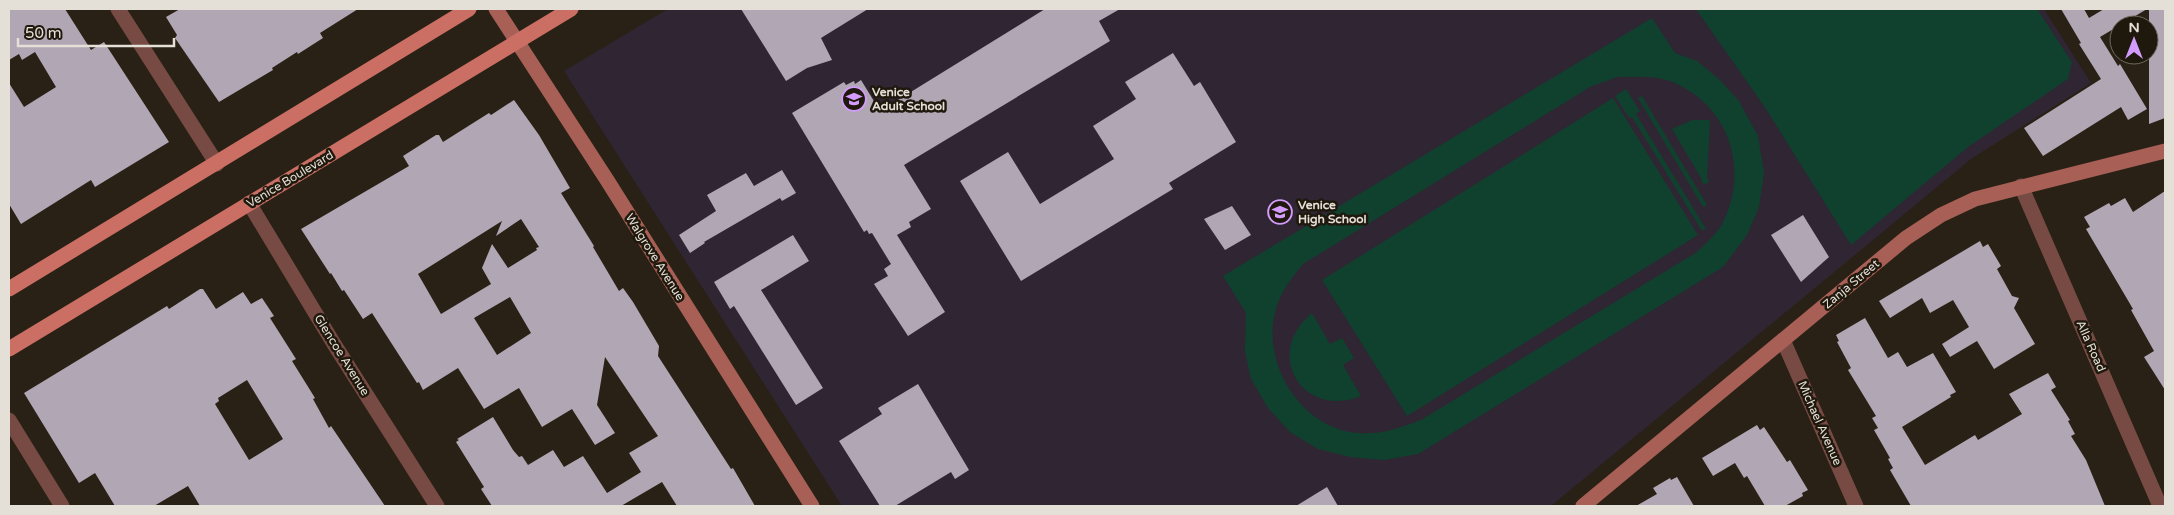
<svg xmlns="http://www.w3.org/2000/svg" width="2174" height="515" viewBox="0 0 2174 515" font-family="'Varela Round',sans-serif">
<rect width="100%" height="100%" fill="#292115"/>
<!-- education -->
<path fill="#302533" d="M668 9H2044L2091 83 1971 159 1551 506H842L564 71Z"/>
<!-- green -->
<g fill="#0f412e" fill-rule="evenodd">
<path d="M1696 9H2037L2072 62 2068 79 1968 147 1851 245 1766 109Z"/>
<path d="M1652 18 1675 53 1697 61 1720 80 1739 101 1758 136 1764 173 1759 207 1747 235 1723 267 1418 454 1384 460 1350 457 1318 449 1290 432 1268 408 1251 379 1245 352 1246 313 1223 276ZM1617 77C1637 77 1659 75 1677 84 1730 109 1748 169 1724 220 1719 232 1706 243 1697 252L1421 420C1400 428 1381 435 1358 433 1301 429 1260 362 1276 309 1281 291 1291 279 1303 264L1590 87Z"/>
<path d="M1626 89 1640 111 1636 114 1706 229 1702 231 1632 117 1629 118 1615 96Z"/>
<path d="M1642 96 1707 205 1703 207 1638 98Z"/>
<path d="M1613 98 1698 235 1407 416 1322 280Z"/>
<path d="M1692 120H1710L1707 177 1709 181 1706 184 1702 183 1701 178 1672 129Z"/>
<path d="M1312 313 1330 344 1342 338 1354 358 1343 365 1361 396C1303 420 1262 354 1312 313Z"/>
</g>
<!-- building -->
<g fill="#b1a6b4" fill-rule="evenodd">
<path d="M9 9H65L91 50 104 42 169 142 95 187 91 180 21 224 9 204V83L24 107 56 87 35 52 22 60 19 54 9 60Z"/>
<path d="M180 9H358L320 33 323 38 298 54 297 52 272 68 273 70 219 102 175 38 177 35 166 17Z"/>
<path d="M741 9H868L821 38 832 60 807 68 786 81Z"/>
<path d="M1045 9H1120L1099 21 1110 41 904 165 931 209 909 222 911 227 897 235 945 312 908 336 874 284 888 276 884 269 891 264 872 233 869 234 867 230 864 232 792 113 844 82 846 85 854 81 855 84 861 80 880 111Z"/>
<path d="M2061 9H2084L2089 18 2104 9H2147L2100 37 2118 66 2120 64 2147 109 2128 120 2121 107 2043 156 2024 128 2101 79 2079 44 2081 43Z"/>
<path d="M2149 9H2165V118L2149 124Z"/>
<path d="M1173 53 1194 86 1200 82 1236 142 1169 183 1173 189 1021 281 960 181 1008 152 1040 204 1114 159 1093 126 1136 99 1125 82Z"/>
<path d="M514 100 539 135 570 188 561 193 594 246 593 247 619 291 623 288 633 302 659 346 658 356 731 469 733 468 755 506H677L662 482 621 506H492L481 489 484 487 456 442 459 440 457 439 493 417 513 450 519 457 522 456 528 465 553 450 564 467 583 456 607 493 641 472 629 453 658 436 605 357 597 405 615 433 595 445 572 409 542 427 519 388 484 409 458 368 423 390 419 382 417 383 372 313 363 319 344 290 342 291 331 273 330 274 301 229 409 166 403 156 436 135H439L443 142 489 113 491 115ZM521 219 539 247 536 248 537 250 508 268 492 244 482 268 491 284 441 314 418 274 502 221 496 236ZM510 297 531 333 497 355 474 318Z"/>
<path d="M782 170 796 193 782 201 780 198 704 242 705 243 690 253 679 235 716 211 707 195 746 173 754 186Z"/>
<path d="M2165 191V390L2144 357 2154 351 2131 310 2133 309 2086 229 2090 227 2084 217 2109 203 2111 206 2125 198 2133 212Z"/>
<path d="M1232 206 1251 235 1225 250 1204 219Z"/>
<path d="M1803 215 1829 257 1801 282 1771 235Z"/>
<path d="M793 235 809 261 761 290 823 388 796 405 734 306 730 309 714 282Z"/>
<path d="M1980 241 1983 247 1988 244 2001 266 1997 269 2012 296 2019 298 2014 308 2035 344 1994 369 1977 341 1950 357 1942 344 1969 327 1953 300 1930 313 1922 298 1890 318 1879 301Z"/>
<path d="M200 289H203L216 309 243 292 251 304 262 298 274 316 270 318 296 359 292 361 315 398 313 399 329 428 331 426 385 506H200L188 486 154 506H115L95 473 79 483 24 393 167 306 169 309ZM247 380 283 439 249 460 215 404 219 401 218 398Z"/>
<path d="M1865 318 1888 358 1898 352 1907 367 1933 353 1956 392 1950 395 1951 397 1902 427 1925 465 1975 435 1978 440 2022 414 2009 394 2048 373 2056 387 2051 390 2070 420 2068 421 2075 434 2071 436 2086 460 2105 506H1911L1890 470 1893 468 1888 459 1890 458 1874 430 1878 428 1872 418 1876 416 1848 370 1851 368 1837 342 1839 341 1836 335Z"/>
<path d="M918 384 969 470 955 479 951 472 895 506H880L839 441 882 414 878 408Z"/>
<path d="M1757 425 1760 430 1764 427 1787 462 1790 460 1808 490 1802 493 1803 496 1785 506H1765L1747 476 1744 478 1735 463 1713 476 1702 458Z"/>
<path d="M1677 477 1694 506H1636L1657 494 1653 488 1670 478 1671 480Z"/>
<path d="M1327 487 1338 506H1296Z"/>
</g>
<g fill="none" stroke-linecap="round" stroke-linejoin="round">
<!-- street -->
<g stroke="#774a44" stroke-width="15">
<path d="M118 9 217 164"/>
<path d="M2021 186 2160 506"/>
<path d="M249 203 334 344 437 506"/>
<path d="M1783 340 1856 506"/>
<path d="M9 420 62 506"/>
</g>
<!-- secondary -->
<g stroke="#a75f56" stroke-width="15">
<path d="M496 9 607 180 812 506"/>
<path d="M1583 506 1906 238 1941 215 1975 199 2165 151"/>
</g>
<!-- primary -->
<g stroke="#cb6f64" stroke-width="15">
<path d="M9 289 469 9"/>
<path d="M9 349 571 9"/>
</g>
</g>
<!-- icons -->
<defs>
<g id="school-ring" transform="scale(1.25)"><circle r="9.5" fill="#1f180c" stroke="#d39cfc" stroke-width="1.5"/><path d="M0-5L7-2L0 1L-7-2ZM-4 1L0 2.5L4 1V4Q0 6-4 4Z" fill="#d39cfc"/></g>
</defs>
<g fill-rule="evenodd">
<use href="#school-ring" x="854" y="99"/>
<use href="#school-ring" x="1280" y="212"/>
</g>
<g text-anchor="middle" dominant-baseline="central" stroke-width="5" stroke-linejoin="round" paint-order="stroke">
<!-- poi labels -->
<g font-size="12" font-weight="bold" fill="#e4dfd7" stroke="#1f180c" text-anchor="start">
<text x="872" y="92">Venice<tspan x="872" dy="14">Adult School</tspan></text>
<text x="1298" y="205">Venice<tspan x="1298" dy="14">High School</tspan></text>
</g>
<!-- street labels -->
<g font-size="12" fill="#e4dfd7" stroke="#1f180c">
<text transform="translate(290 179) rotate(-31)">Venice Boulevard</text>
<text transform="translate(655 257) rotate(58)">Walgrove Avenue</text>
<text transform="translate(1851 284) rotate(-40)">Zanja Street</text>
<text transform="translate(2091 346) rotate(66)">Alla Road</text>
<text transform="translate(342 355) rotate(58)">Glencoe Avenue</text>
<text transform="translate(1820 423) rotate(66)">Michael Avenue</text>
</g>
</g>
<!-- border -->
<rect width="2174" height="515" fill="none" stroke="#e4dfd7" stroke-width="20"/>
<!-- north arrow -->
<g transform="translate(2134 40)"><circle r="24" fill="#1f180c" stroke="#6e685d"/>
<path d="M0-4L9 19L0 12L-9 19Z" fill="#d39cfc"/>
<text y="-8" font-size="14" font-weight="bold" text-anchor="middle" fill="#e4dfd7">N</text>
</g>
<!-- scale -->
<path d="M18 38v8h156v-8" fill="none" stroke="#e4dfd7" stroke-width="2.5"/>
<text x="25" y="38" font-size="15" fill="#e4dfd7" stroke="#1f180c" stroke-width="4" paint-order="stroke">50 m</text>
</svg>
